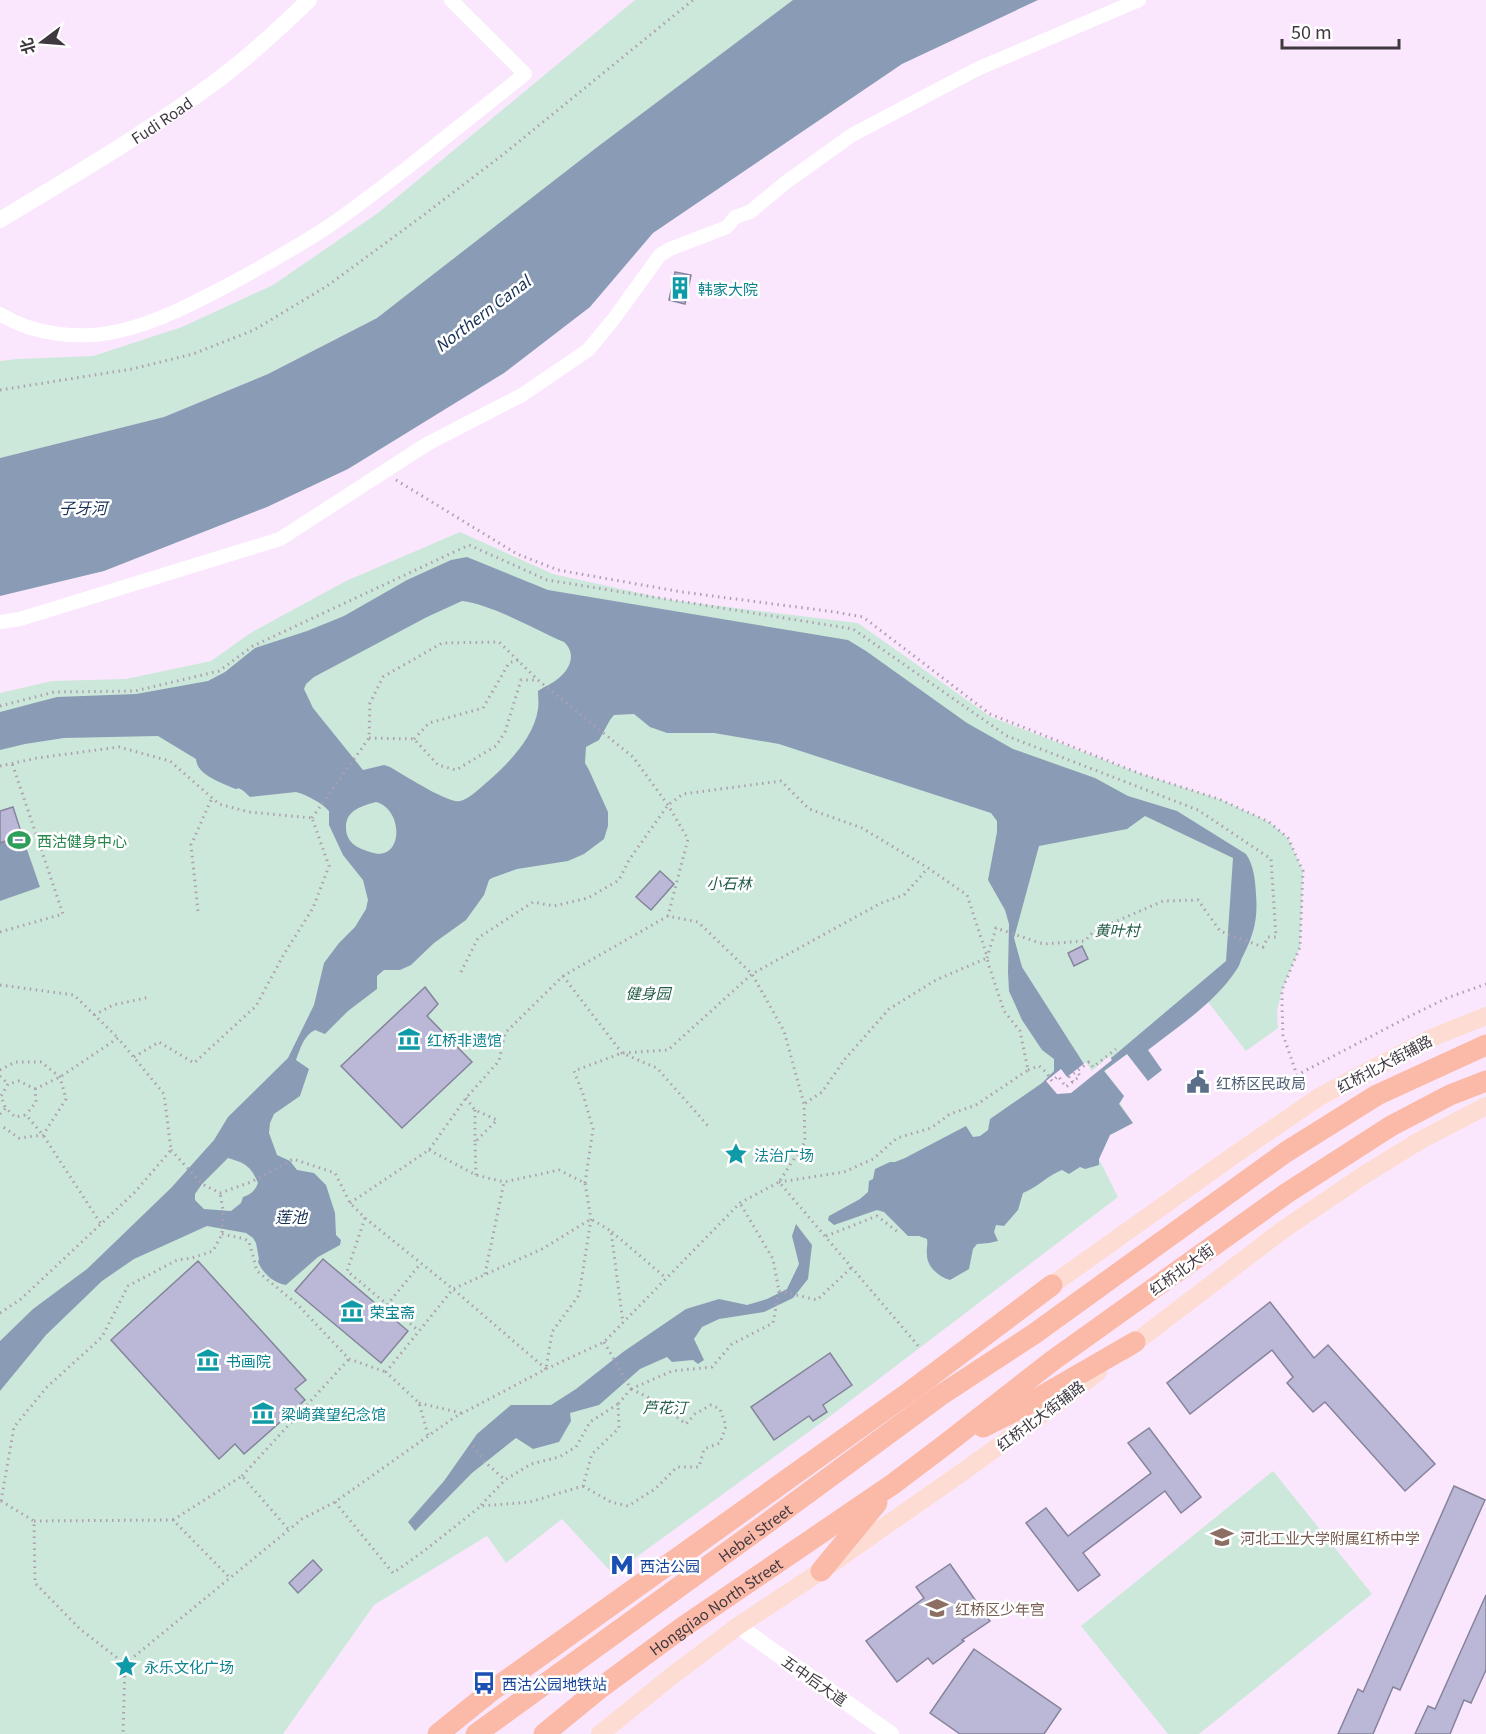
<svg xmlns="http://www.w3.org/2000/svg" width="1486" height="1734" viewBox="0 0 1486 1734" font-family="Georgia,'Noto Sans SC',serif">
<rect width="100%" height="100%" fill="#fbe7fd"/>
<!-- green -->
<g fill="#cce8da">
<path d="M635 0H796L377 318 268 374 164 417 0 458V361L17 359 93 356 182 327 273 285 378 213Z"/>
<path d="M460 532 553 574 671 600 858 623 991 717 1141 774 1219 799 1269 822 1288 838 1303 871 1300 947 1282 990 1277 1011 1278 1028 1246 1051 1208 1002 1148 1050 1162 1070 1148 1081 1127 1054 1105 1071 1124 1096 1120 1103 1133 1123 1110 1135 1099 1159 1118 1197 825 1420 613 1574 562 1519 506 1563 487 1536 374 1605 283 1734H0V693L52 681 126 679 211 661 252 632 346 581Z"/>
<path d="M1273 1471 1372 1594 1199 1734H1168L1081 1626Z"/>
</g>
<!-- water -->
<g fill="#8a9cb5" fill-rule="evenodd">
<path d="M793 0H1038L902 64 653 233 590 307 504 373 348 469 267 507 104 571 0 596V458L164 417 268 374 377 318 596 148Z"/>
<path d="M467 557 548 590 848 640 866 651 967 723 1013 749 1095 778 1128 796 1177 811 1246 854C1254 866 1255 879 1256 894 1258 919 1254 934 1243 956 1240 961 1240 965 1237 969 1216 1002 1179 1026 1148 1050L1162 1070 1148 1081 1127 1054 1104 1071 1124 1096 1119 1104 1133 1123 1110 1135 1099 1159V1165L1085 1169 1080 1167 1069 1174 1062 1170C1047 1176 1038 1187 1023 1193L1018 1210 1004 1226 996 1225 994 1232 998 1241 989 1243 977 1244 973 1249 969 1269 950 1280C939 1277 927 1267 927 1255 926 1249 928 1245 927 1239L919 1236H908L884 1212 877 1210 834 1225 828 1220 829 1216 860 1199 868 1192 869 1181 873 1179 875 1169 890 1162H895L905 1158 966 1126 973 1137 980 1136 988 1130 990 1119 1042 1083 1054 1071V1059L1042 1050 1022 1020 1009 991 1008 972 1009 924 1005 910 988 880 997 832V821L991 813 779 744 714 733H667L650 727 634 714 614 715 610 720 599 740 586 747 585 763 589 770 608 812V826L604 839 584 854 568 861 517 869 492 878 489 880 484 895 466 920 434 943 411 965 400 970H384L377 976V989L348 1011 325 1034 315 1030C304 1035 300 1049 296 1060L309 1069 300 1096 274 1114 270 1123 269 1133 277 1155 290 1161 297 1170 314 1173 326 1185 335 1213 336 1235 341 1240 340 1245 318 1257 286 1285C273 1283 263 1273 258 1262L259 1259 256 1243 253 1238 246 1233 207 1226 134 1259 102 1281 46 1335 0 1391V1341L33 1309 87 1269 171 1188 214 1140 228 1117 288 1058 314 1005 324 963 339 943 355 927 366 909 368 900 363 880 343 855 329 825V811C322 803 307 795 296 792L250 797C247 794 245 792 242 790 234 786 241 791 233 788 220 782 197 775 196 759L158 736 64 738 25 744 0 750V712L57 697 136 694 208 681 225 672 255 648 307 631 344 616 407 580 451 560ZM462 601C491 604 536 630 564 642 576 653 571 667 560 677 554 683 545 686 538 691 538 696 539 703 538 709 534 738 507 765 486 783 479 789 469 799 460 801 448 804 403 774 390 767L384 765 363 770 313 708 304 689 306 684 314 677 427 617ZM376 802C405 810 403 864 370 852 364 850 358 848 353 844 348 839 346 834 346 827 346 810 362 806 376 802ZM1145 816 1233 858 1226 961 1091 1075 1022 967 1014 938 1039 846 1127 829ZM228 1158C245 1163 251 1166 258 1183 255 1191 250 1195 243 1197L241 1203 231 1211 204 1209 195 1200V1194L202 1184Z"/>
<path d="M22 835 40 887 0 901V843Z"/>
<path d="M796 1224 812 1245 808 1279 793 1298 764 1312 719 1319 702 1327 694 1339 704 1360 698 1364 693 1360 672 1362 667 1357 640 1369 599 1405 570 1413 571 1421 559 1442 533 1449 516 1438 472 1473 415 1531 408 1522 444 1481 477 1434 511 1405H551L576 1389 623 1352 686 1309 719 1299 747 1305 767 1299 787 1289 799 1264 792 1236Z"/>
</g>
<!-- pier -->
<path fill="#fbe7fd" d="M1109 1056 1112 1060 1071 1093 1057 1094 1046 1081 1061 1069 1067 1077 1086 1062 1092 1071Z"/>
<!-- building -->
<g fill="#bab8d6" stroke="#85849c" stroke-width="1.5">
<path d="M675 272 691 275 685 304 669 300Z"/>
<path d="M13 807 22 835 0 843V811Z"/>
<path d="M660 871 674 884 651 910 636 897Z"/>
<path d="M1082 946 1088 959 1074 966 1068 953Z"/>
<path d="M425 987 438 1004 427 1016 472 1062 402 1128 341 1066Z"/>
<path d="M323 1259 408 1331 381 1363 295 1291Z"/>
<path d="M198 1261 306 1380 295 1389 305 1400 244 1454 235 1444 219 1459 111 1340Z"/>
<path d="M1270 1302 1314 1358 1328 1345 1435 1464 1405 1491 1325 1402 1313 1412 1287 1383 1293 1377 1272 1350 1190 1414 1167 1383Z"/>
<path d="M830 1353 852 1385 823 1405 827 1412 813 1421 809 1416 774 1440 751 1407Z"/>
<path d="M1149 1428 1201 1497 1181 1513 1165 1491 1083 1553 1100 1575 1078 1591 1026 1523 1046 1508 1068 1536 1151 1473 1128 1443Z"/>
<path d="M1454 1486 1485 1500 1400 1690 1393 1687 1373 1734H1338L1358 1689 1363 1692Z"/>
<path d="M313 1560 322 1570 298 1593 289 1583Z"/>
<path d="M950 1564 990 1621 962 1640 964 1641 933 1664 928 1658 897 1682 866 1641 924 1598 916 1587Z"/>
<path d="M1486 1595V1670L1471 1703 1464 1700 1450 1734H1415L1428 1706 1435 1709Z"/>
<path d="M974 1649 1061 1709 1044 1734H960L930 1713Z"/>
</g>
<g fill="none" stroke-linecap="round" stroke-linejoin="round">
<!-- path -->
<g stroke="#ae9fb0" stroke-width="3" stroke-dasharray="1.5 4.5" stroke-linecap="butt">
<path d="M0 390 132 369 193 354 254 330 327 286 421 217 505 153 693 0"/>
<path d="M396 480 517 554 558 570 682 592 835 612 863 617 990 714 1141 774 1219 799 1269 822 1288 838 1303 871 1300 947 1282 990V1007L1283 1035 1297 1075 1410 1016 1447 998 1486 984"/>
<path d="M0 706 54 692 135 691 219 671 253 646 469 545 547 580 853 629 1007 736 1198 810 1271 859 1276 937H1268L1263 947 1220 931 1198 900 1163 901 1094 931 1085 941 1043 944 996 928 987 958"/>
<path d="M369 738 414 739 438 765 456 770 496 746 505 732 521 680H536"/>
<path d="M414 739 429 723 483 708 509 663 518 660"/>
<path d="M0 766 37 758 119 747 170 761 219 804 249 812 312 818"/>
<path d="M312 818 369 738 370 703 383 677 442 643 499 642 538 680 633 757 668 805 688 839 668 916"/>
<path d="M198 911 191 845 212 798"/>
<path d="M0 932 63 914 12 763"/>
<path d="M461 972 478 938 533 902 554 906 588 898 619 880 629 860 668 805 683 794 781 781 809 809 862 828 928 868 967 895 987 956"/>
<path d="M563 976 622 1053 657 1068 708 1126"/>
<path d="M0 985 74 995 118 1038"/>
<path d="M94 1015 113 1005 150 997"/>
<path d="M134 1057 159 1042 194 1063 256 1006 284 954 313 908 329 866 312 818"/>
<path d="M0 1070 15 1062H41L60 1077 66 1099 43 1135 19 1138 0 1125"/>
<path d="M1028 1070 1039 1066 1046 1072 1052 1081 1058 1076 1066 1087 1080 1076 1077 1071"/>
<path d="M0 1076 8 1084"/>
<path d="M1073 1082 1069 1077 1089 1062 1093 1067 1116 1049"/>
<path d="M466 1098 475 1110 497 1120 475 1142 476 1175"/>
<path d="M5 1107 1 1096 8 1084 19 1081 35 1089 36 1102 26 1115"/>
<path d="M475 1110V1142"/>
<path d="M0 1114 6 1108 15 1117 26 1115 43 1135 101 1224"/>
<path d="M171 1150 202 1184 220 1193 251 1182 293 1159 335 1173 350 1203 365 1218 453 1289 546 1369"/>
<path d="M429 1150 476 1175 504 1182 559 1170 585 1183 591 1219 579 1295 552 1332 546 1369"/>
<path d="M779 1182 844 1172 873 1159 897 1138 931 1128 950 1114 976 1105 1028 1070 1020 1031 1004 1011 989 966 987 958 936 980 889 1009 845 1059 822 1092 804 1104"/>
<path d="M585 1183 593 1129 583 1094 574 1071 622 1053 668 1050 752 974 881 903 904 895 928 868"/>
<path d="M350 1203 429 1150 466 1098 499 1061 505 1033 563 976 668 916 698 922 752 974 784 1031 804 1104 805 1142 779 1182"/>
<path d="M365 1218 347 1271 419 1331"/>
<path d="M612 1232 666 1278"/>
<path d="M222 1234 245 1239 249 1242 257 1271 298 1305 349 1359 386 1372"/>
<path d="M826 1236 877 1216 898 1232"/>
<path d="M485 1274 504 1182"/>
<path d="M779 1291 817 1300 852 1267"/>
<path d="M387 1305 421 1263"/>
<path d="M0 1313 21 1299 135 1192 171 1150 164 1094 118 1038 60 1077 35 1089"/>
<path d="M631 1389 672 1371 712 1367 732 1344 773 1323 779 1291 773 1259 740 1203"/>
<path d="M419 1403 461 1413"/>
<path d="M428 1435 419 1403 386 1372 453 1289 542 1249 591 1219 611 1231 623 1323"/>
<path d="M473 1446 486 1463 505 1480"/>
<path d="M242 1476 349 1359"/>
<path d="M583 1486 611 1502 628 1506 655 1489 677 1467H699L704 1449 720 1443 726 1426 720 1409 711 1405 695 1414 686 1424 656 1401 631 1389"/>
<path d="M1 1501 14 1427 47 1387 102 1337 128 1286 177 1260 192 1258 213 1251 222 1234 223 1210 220 1193"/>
<path d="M1 1501 34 1521 35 1583 80 1629 125 1664 123 1734"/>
<path d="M335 1502 393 1573 424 1551 481 1506 530 1502 583 1486 592 1454 619 1428 618 1404 631 1389 604 1342"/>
<path d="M481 1505 505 1480 531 1464 559 1457 576 1447 590 1422 618 1404"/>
<path d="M173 1520 242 1476 289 1530"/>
<path d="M34 1521 173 1520 230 1578"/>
<path d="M125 1664 302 1519 335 1502 455 1417 546 1369 604 1342 740 1203 779 1182 920 1348"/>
</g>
<!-- minor -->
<g stroke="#fff" stroke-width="14">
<path d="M0 314C33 335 81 340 119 331 159 322 196 302 232 283 263 266 293 249 323 230 352 211 379 189 407 168 446 137 485 106 525 74L451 0"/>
<path d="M0 622 20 619 280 539 427 444 522 395 588 350 613 320 660 255 670 249 727 227 735 217 750 212 785 183 852 135 977 69 1139 0"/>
</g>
<!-- tertiary -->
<g stroke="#fff" stroke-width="16">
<path id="s1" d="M0 220C74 175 150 131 219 79 251 55 280 28 309 0"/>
<path d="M738 1626 891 1734"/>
</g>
<!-- secondary -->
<g stroke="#fddcd3" stroke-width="18">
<path d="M1052 1285 1230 1158 1319 1097 1431 1038 1486 1016"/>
<path d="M1124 1351 1284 1229 1364 1175 1419 1141 1486 1106"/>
<path d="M600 1734 673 1675 738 1626 821 1571 964 1471 1062 1400 1098 1372"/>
</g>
<!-- primary -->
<g stroke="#fbbaa7" stroke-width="21">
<path d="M983 1427 1021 1408 1135 1342"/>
<path d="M821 1571 877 1503"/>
<path d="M438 1734 490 1692 911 1391 1052 1285"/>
<path id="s2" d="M476 1734 759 1529 941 1395 1034 1334 1286 1152 1377 1095 1486 1045"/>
<path id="s3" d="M544 1734 599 1689 683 1627 893 1484 942 1447 1052 1361 1287 1193 1391 1126 1450 1095 1486 1081"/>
</g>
</g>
<!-- icons -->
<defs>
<g id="building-bare" transform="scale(1.8)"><path d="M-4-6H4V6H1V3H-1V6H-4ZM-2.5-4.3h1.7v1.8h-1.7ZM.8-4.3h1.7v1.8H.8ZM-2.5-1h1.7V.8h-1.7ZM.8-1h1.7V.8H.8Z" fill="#0f9aa8" stroke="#fff" stroke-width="2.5" paint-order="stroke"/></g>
<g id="stadium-bare" transform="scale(1.8)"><path d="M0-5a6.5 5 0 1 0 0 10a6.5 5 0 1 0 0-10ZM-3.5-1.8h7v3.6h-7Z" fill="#2e9e5b" stroke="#fff" stroke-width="2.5" paint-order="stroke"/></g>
<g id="museum-bare" transform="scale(1.8)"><path d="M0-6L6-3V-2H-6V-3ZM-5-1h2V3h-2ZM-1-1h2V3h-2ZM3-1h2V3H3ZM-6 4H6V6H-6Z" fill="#0f9aa8" stroke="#fff" stroke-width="2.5" paint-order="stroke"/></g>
<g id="civic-bare" transform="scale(1.8)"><path d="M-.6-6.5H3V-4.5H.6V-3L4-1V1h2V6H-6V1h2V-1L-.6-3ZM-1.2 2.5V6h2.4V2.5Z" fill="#5c6f8a" stroke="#fff" stroke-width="2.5" paint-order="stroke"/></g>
<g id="sight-bare" transform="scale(1.8)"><path d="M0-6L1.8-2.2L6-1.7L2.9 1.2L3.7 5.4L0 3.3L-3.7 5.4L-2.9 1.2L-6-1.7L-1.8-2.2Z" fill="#0f9aa8" stroke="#fff" stroke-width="2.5" paint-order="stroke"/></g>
<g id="school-bare" transform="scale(1.8)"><path d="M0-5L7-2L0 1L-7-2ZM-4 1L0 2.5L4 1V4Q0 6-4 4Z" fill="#8d6e63" stroke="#fff" stroke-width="2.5" paint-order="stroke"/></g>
<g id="metro-bare" transform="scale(1.8)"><path d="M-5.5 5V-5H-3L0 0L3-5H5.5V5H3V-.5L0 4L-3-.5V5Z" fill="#1a4fb4" stroke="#fff" stroke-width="2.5" paint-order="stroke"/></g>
<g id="bus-bare" transform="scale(1.8)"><path d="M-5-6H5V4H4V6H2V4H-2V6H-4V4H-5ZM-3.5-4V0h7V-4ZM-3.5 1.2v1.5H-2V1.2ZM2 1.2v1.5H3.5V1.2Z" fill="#1a4fb4" stroke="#fff" stroke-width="2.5" paint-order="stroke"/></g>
</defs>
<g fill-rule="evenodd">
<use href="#building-bare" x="680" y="288"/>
<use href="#stadium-bare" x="19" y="840"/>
<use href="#museum-bare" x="409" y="1039"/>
<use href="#civic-bare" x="1198" y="1082"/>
<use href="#sight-bare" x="736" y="1154"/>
<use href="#museum-bare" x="352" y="1311"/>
<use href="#museum-bare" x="208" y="1360"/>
<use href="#museum-bare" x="263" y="1413"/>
<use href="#school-bare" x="1222" y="1537"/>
<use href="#metro-bare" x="622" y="1565"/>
<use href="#school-bare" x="937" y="1608"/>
<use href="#sight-bare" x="126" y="1666"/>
<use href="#bus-bare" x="484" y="1683"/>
</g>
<g text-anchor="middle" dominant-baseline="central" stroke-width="5" stroke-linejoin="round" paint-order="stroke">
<!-- street labels -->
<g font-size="15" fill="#403841" stroke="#fff">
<text stroke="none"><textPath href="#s1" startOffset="190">Fudi Road</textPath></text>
<text transform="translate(1384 1063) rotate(-28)">红桥北大街辅路</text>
<text transform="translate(1181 1269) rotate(-36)">红桥北大街</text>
<text transform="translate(1040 1415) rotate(-37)">红桥北大街辅路</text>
<text stroke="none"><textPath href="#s2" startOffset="344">Hebei Street</textPath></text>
<text stroke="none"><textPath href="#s3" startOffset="214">Hongqiao North Street</textPath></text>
<text transform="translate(815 1680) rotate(35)">五中后大道</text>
</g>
<!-- culture labels -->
<g font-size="15" fill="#0d838f" stroke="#fff" text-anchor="start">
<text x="698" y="288">韩家大院</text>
<text x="427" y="1039">红桥非遗馆</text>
<text x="754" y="1154">法治广场</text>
<text x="370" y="1311">荣宝斋</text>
<text x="226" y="1360">书画院</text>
<text x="281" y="1413">梁崎龚望纪念馆</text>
<text x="144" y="1666">永乐文化广场</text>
</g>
<!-- leisure labels -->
<g font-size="15" fill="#27864d" stroke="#fff" text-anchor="start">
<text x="37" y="840">西沽健身中心</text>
</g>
<!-- park labels -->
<g font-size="15" font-style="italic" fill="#245e48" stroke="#fff">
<text x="729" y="882">小石林</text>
<text x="1117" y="929">黄叶村</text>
<text x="648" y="992">健身园</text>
<text x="665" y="1406">芦花汀</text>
</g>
<!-- service labels -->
<g font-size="15" fill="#4e5e75" stroke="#fff" text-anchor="start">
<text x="1216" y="1082">红桥区民政局</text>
</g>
<!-- education labels -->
<g font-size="15" fill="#785e54" stroke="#fff" text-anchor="start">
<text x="1240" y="1537">河北工业大学附属红桥中学</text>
<text x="955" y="1608">红桥区少年宫</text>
</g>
<!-- transit labels -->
<g font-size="15" fill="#164399" stroke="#fff" text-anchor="start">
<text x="640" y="1565">西沽公园</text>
<text x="502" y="1683">西沽公园地铁站</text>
</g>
<!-- water labels -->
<g font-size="16" font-style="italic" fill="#173155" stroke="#fff">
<text transform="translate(482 313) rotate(-37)">Northern Canal</text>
<text x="83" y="507">子牙河</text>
<text x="291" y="1216">莲池</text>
</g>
</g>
<!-- north arrow -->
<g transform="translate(42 42) rotate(254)" stroke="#ffffff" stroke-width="4.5" paint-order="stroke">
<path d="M0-4.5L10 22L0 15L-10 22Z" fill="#403841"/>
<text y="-9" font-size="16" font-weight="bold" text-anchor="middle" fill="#403841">北</text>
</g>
<!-- scale -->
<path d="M1282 39v9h117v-9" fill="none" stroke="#403841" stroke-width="3"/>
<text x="1291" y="39" font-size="18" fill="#403841" stroke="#ffffff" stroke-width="4.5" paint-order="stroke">50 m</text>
</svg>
